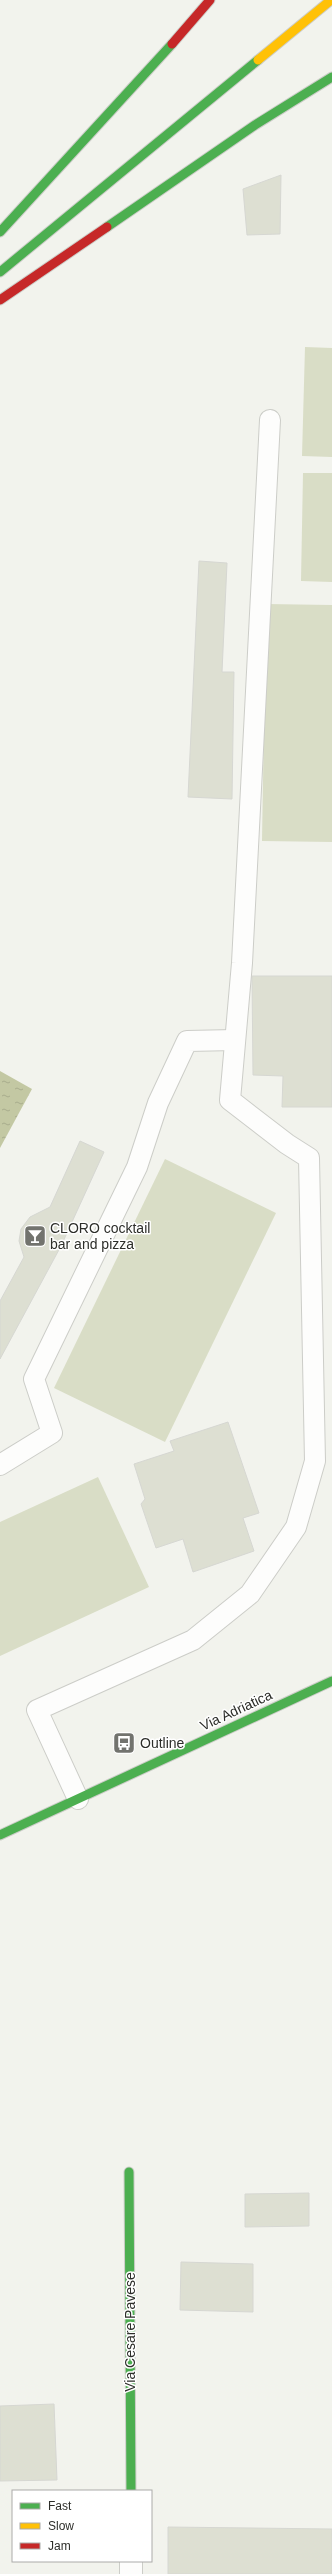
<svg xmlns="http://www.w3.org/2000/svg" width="332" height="2574" viewBox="0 0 332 2574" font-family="Arial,sans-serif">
<defs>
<pattern id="water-ripples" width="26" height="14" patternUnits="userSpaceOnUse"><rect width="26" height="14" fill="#c3c8a3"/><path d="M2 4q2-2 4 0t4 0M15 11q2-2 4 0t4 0" fill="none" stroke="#a8ac8c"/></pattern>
</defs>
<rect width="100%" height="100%" fill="#f2f3ed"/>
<!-- green -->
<g fill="#d9ddc6">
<path d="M305 347 332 348V457L302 456Z"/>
<path d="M303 473H332V582L301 581Z"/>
<path d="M266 604 332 605V842L262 841Z"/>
<path d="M165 1159 276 1213 165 1442 54 1388Z"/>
<path d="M98 1477 149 1587 0 1656V1522Z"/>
</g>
<!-- water -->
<path fill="url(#water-ripples)" d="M0 1071 32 1089 0 1148Z"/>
<!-- building -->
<g fill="#dddfd2" stroke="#d6d7d2">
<path d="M281 175 280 234 247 235 243 189Z"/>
<path d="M199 561 227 563 222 672H234L232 799 188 797Z"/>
<path d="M252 976H332V1107H282L283 1076 253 1075Z"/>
<path d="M80 1141 104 1152 61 1246 0 1359V1301L24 1257 19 1241 21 1229 30 1217 50 1207Z"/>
<path d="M228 1422 259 1513 243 1518 254 1551 193 1572 183 1539 156 1548 141 1504 145 1499 134 1464 174 1451 170 1441Z"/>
<path d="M309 2193V2226L245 2227V2194Z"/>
<path d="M181 2262 253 2264V2312L180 2310Z"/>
<path d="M54 2404 57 2480 0 2481V2406Z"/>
<path d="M168 2527 332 2529V2574H168Z"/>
</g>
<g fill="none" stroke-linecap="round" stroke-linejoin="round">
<!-- lane casing -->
<g stroke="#cccdc8" stroke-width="22">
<g id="lane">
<path d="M0 1465 52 1433 34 1379 137 1167 158 1103 187 1041 235 1040"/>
<path d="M78 1799 37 1710 193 1640 250 1594 296 1527 315 1461 309 1158 287 1144 230 1100 242 963 270 420"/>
</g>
</g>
<!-- street casing -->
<g stroke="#cccdc8" stroke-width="24">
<path id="street" d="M131 2561V2574"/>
</g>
<!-- fast casing -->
<g stroke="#cccdc8" stroke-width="11">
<g id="fast">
<path d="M107 227 255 125 332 77"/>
<path d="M0 232 172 44"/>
<path d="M0 272 258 60"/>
<path d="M0 1835 332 1681"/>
<path d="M129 2172 131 2491"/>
</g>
</g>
<!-- slow casing -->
<g stroke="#cccdc8" stroke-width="11">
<path id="slow" d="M258 60 331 0"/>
</g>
<!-- jam casing -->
<g stroke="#cccdc8" stroke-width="11">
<g id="jam">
<path d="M172 44 210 0"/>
<path d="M0 300 107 227"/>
</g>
</g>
<!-- lane -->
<use href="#lane" stroke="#fdfdfc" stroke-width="20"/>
<!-- street -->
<use href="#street" stroke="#fdfdfc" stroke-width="22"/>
<!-- fast -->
<use href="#fast" stroke="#4caf50" stroke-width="9"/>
<!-- slow -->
<use href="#slow" stroke="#ffc107" stroke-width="9"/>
<!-- jam -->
<use href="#jam" stroke="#c62828" stroke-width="9"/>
</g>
<!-- icons -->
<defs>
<g id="bar-square" transform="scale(1.15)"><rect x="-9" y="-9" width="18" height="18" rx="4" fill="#72736e" stroke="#fff"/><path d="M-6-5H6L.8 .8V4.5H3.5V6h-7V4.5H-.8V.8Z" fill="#fff"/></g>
<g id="bus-square" transform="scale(1.15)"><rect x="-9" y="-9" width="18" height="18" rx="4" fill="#72736e" stroke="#fff"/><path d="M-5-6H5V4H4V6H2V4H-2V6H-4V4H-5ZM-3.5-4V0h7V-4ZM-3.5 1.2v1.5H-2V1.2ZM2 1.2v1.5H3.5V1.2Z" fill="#fff"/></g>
</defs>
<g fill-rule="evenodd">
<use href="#bar-square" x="35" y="1236"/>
<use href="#bus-square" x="124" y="1743"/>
</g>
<g text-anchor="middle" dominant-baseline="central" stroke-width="3" stroke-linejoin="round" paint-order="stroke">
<!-- poi labels -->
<g font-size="14" fill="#2d2e2a" stroke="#fff" text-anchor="start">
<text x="50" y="1228">CLORO cocktail<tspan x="50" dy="16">bar and pizza</tspan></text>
<text x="140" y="1743">Outline</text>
</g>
<!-- street labels -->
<g font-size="14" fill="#2d2e2a" stroke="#fff">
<text transform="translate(236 1710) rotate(-25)">Via Adriatica</text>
<text transform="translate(130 2332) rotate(-90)">Via Cesare Pavese</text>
</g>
</g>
<!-- legend -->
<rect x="12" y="2490" width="140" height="72" fill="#ffffff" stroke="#ababaa"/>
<rect x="20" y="2503" width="20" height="6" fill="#4caf50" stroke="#ababaa"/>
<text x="48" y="2510" font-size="12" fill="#2d2e2a">Fast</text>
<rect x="20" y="2523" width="20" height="6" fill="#ffc107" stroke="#ababaa"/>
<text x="48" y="2530" font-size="12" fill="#2d2e2a">Slow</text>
<rect x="20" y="2543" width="20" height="6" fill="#c62828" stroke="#ababaa"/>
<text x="48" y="2550" font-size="12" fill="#2d2e2a">Jam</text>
</svg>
